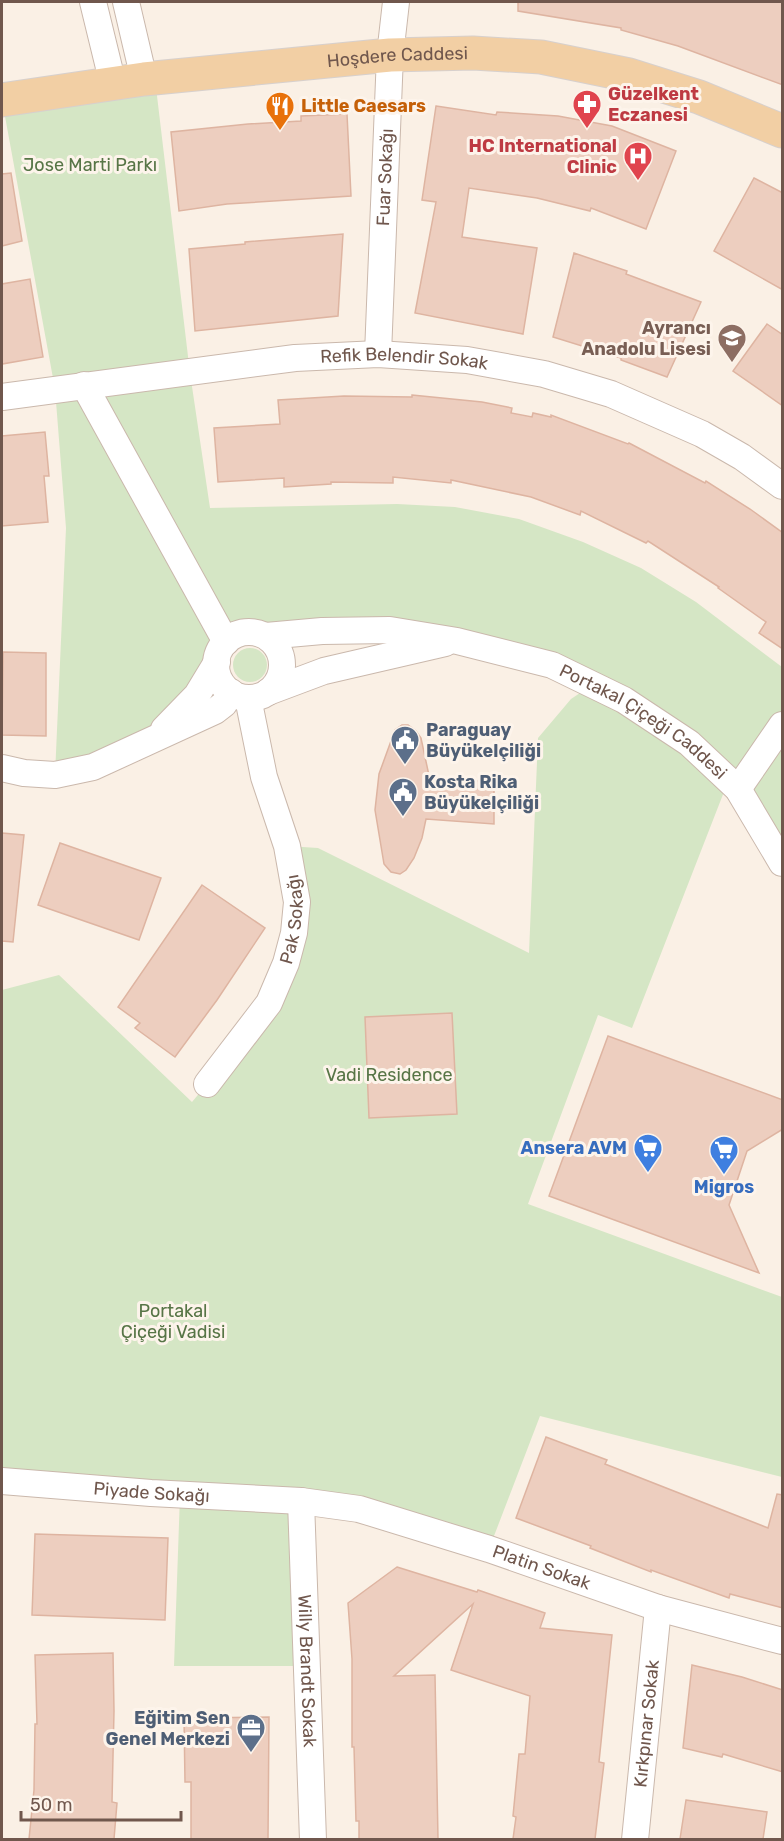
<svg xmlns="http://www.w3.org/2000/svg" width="784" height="1841" viewBox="0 0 784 1841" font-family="Rubik,sans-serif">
<rect width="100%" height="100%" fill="#faf0e5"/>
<!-- green -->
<g fill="#d5e6c5">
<path d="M155 79 190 373 210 508 397 504 455 507 519 519 583 542 641 568 696 602 782 667V863L729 779 632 1028 598 1015 528 1204 782 1297V1477L540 1416 489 1549 302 1501 306 1666H174L180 1495 2 1481V990L59 975 192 1102 207 1084 286 963 287 846 318 848 529 953 538 738 571 699 595 683 457 641 245 632 234 636 175 718 55 775 66 528 55 389 2 100Z"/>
<circle cx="250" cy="665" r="17"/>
</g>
<!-- building -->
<g fill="#edcebf" stroke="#deb4a1" stroke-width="1.5">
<path d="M518 2H783V85L678 46 621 30V28L518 11Z"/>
<path d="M436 106 496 115 497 112 558 116 612 126 676 151 646 229 591 208 590 211 537 198 469 188 462 237 537 248 523 334 415 313 436 202 422 200Z"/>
<path d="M347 114 351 196 227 204 179 211 171 132 248 124 301 121V116Z"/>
<path d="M11 173 22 241 2 246V174Z"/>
<path d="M754 178 783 193V290L714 251Z"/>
<path d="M343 234 338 316 195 331 189 249 245 244V242Z"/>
<path d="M574 253 627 271 626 274 701 302 667 377 621 360V358L553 337Z"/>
<path d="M30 279 43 357 2 364V284Z"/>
<path d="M767 324 783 335V406L733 371Z"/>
<path d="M412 395 482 402 512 408 511 413 532 417 533 413 551 417V415L628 444 629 443 705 483 706 481 750 509 783 533V649L759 633 766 622 718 588 719 587 648 541 646 543 581 511 580 515 531 497 451 480V483L393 477V483L331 482V484L284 487V478L218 482 214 428 280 424 278 400 344 396 412 397Z"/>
<path d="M45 432 49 476H44L48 522 2 526V436Z"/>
<path d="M3 652 46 653V736L2 735Z"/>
<path d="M402 725H408L416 731 421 738 431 785 470 783 469 780 494 783V824L426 819 422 838 414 858 406 870 400 874 391 872 384 864 375 810 379 774 395 730Z"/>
<path d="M2 833 24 835 13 942 2 941Z"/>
<path d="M60 843 161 878 139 940 38 905Z"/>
<path d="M202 885 265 928 217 1000 175 1057 135 1028 140 1023 118 1007Z"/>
<path d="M452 1013 457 1114 369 1118 365 1017Z"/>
<path d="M608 1036 783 1100V1129L747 1151 729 1205 759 1273 549 1196Z"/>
<path d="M546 1437 607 1460 605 1464 768 1528 777 1494 783 1495V1608L730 1594 729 1598 651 1570V1572L590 1548 591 1546 516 1518Z"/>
<path d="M35 1534 168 1538 165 1620 32 1615Z"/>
<path d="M397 1567 477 1592 478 1590 545 1613 540 1628 612 1635 599 1762 604 1763 595 1839H513L516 1817 513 1816 519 1754H525L530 1696 451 1670 473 1604 394 1676 435 1675 438 1839H359V1821H356L354 1747H352V1659L348 1603Z"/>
<path d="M113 1653 114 1711 112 1802 117 1803 114 1839H29L34 1790 35 1724H37L35 1655Z"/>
<path d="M692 1665 742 1677 783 1690V1772L723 1754 722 1757 683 1748Z"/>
<path d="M269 1717 268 1839H191V1782H185L184 1718Z"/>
<path d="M686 1800 767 1812 763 1839H680Z"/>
</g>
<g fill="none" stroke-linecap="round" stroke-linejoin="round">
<!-- minor casing -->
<g stroke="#cab8ac" stroke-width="28">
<g id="minor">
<path d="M93 2 113 84"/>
<path d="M126 2 144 79"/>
<path id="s1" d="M378 354 390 55 396 2"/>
<path d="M84 385 226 642"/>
<path id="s2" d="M2 397 295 358 378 354 467 360 544 374 611 394 702 434 742 457 782 486"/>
<circle cx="249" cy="665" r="33"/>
<path id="s3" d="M266 636 322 631 390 630 457 641 552 665 624 700 689 743 738 789 782 863"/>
<path d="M268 692 324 671 445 643"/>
<path d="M164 729 197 695 217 662"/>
<path d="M2 768 24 773 55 775 93 767 215 711 224 704 231 692"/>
<path d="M738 789 782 725"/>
<path id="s4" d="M207 1084 269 1003 286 963 294 933 297 902 287 846 264 777 248 698"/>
<path id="s5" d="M2 1481 151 1493 301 1501 359 1509 489 1549 658 1608 782 1641"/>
<path id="s6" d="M301 1501 313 1840"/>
<path id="s7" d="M635 1840 658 1608"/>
</g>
</g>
<!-- major casing -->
<g stroke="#d7d0cd" stroke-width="35">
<g id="major">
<path id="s8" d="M2 100 144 79 390 55 473 53 541 57 629 75 699 97 782 131"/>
</g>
</g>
<!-- minor -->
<use href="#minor" stroke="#fff" stroke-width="26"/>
<!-- major -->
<use href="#major" stroke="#f2cfa4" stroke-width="33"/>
</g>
<!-- icons -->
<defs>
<g id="pharmacy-pin" transform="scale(1.5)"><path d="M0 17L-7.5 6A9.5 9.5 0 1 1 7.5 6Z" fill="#e0444e" stroke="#fdf4eb"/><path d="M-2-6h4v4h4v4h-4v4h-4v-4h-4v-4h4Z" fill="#fff"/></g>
<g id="restaurant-pin" transform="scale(1.5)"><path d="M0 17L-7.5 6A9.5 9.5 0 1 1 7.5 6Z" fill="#e8710a" stroke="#fdf4eb"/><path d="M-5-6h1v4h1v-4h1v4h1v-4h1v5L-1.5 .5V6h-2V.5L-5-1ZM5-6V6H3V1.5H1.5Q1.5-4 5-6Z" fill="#fff"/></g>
<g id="hospital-pin" transform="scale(1.5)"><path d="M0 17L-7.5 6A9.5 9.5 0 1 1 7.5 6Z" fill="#e0444e" stroke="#fdf4eb"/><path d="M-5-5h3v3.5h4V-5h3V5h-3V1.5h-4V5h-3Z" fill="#fff"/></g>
<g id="school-pin" transform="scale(1.5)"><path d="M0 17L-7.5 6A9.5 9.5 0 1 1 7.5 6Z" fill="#8d6e63" stroke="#fdf4eb"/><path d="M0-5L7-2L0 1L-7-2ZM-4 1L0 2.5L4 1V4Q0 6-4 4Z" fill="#fff"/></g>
<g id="civic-pin" transform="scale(1.5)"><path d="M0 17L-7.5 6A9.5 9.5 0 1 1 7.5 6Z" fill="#5c6f8a" stroke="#fdf4eb"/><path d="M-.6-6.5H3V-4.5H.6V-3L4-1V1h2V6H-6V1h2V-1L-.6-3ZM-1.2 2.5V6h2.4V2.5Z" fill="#fff"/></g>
<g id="supermarket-pin" transform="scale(1.5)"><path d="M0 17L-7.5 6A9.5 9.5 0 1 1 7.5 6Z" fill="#3f7fe0" stroke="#fdf4eb"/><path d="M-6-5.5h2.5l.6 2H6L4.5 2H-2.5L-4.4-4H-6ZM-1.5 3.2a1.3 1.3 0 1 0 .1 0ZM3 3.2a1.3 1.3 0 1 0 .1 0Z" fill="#fff"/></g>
<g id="office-pin" transform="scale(1.5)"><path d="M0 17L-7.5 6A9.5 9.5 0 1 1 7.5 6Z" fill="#5c6f8a" stroke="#fdf4eb"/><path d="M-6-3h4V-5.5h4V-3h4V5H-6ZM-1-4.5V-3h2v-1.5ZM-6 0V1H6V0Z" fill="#fff"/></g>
</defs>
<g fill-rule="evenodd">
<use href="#pharmacy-pin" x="587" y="104"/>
<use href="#restaurant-pin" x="280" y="106"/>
<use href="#hospital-pin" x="638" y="156"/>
<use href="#school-pin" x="732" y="338"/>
<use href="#civic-pin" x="405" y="740"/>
<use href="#civic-pin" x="403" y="792"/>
<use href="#supermarket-pin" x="648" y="1148"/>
<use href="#supermarket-pin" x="724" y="1150"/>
<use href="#office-pin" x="251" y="1728"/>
</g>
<g text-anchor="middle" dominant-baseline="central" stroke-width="6" stroke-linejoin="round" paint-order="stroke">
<!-- street labels -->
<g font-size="18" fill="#70574d" stroke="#fdf4eb">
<text stroke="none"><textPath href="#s8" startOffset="398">Hoşdere Caddesi</textPath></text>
<text stroke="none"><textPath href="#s1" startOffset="177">Fuar Sokağı</textPath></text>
<text stroke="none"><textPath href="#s2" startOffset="405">Refik Belendir Sokak</textPath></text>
<text stroke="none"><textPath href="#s3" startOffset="398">Portakal Çiçeği Caddesi</textPath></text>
<text stroke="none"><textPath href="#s4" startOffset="190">Pak Sokağı</textPath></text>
<text stroke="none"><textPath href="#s5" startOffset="150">Piyade Sokağı</textPath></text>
<text stroke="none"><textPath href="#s5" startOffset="550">Platin Sokak</textPath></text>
<text stroke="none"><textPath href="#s6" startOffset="170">Willy Brandt Sokak</textPath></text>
<text stroke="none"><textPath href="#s7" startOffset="117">Kırkpınar Sokak</textPath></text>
</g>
<!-- health labels -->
<g font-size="18" font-weight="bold" fill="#be3a42" stroke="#fdf4eb" text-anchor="start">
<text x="608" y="94">Güzelkent<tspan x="608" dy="21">Eczanesi</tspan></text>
<text x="617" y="146" text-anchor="end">HC International<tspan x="617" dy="21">Clinic</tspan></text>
</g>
<!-- food labels -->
<g font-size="18" font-weight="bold" fill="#c56008" stroke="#fdf4eb" text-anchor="start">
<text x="301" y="106">Little Caesars</text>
</g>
<!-- park labels -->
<g font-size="18" fill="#577546" stroke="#fdf4eb">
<text x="90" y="165">Jose Marti Parkı</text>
<text x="389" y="1075">Vadi Residence</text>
<text x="173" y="1311">Portakal<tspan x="173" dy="21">Çiçeği Vadisi</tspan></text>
</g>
<!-- education labels -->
<g font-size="18" font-weight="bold" fill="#785e54" stroke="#fdf4eb" text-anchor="end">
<text x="711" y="328">Ayrancı<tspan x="711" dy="21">Anadolu Lisesi</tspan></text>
</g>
<!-- service labels -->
<g font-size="18" font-weight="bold" fill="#4e5e75" stroke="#fdf4eb" text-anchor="start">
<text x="426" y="730">Paraguay<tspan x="426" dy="21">Büyükelçiliği</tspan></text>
<text x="424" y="782">Kosta Rika<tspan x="424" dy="21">Büyükelçiliği</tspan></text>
<text x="230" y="1718" text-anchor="end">Eğitim Sen<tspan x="230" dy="21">Genel Merkezi</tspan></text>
</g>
<!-- shop labels -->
<g font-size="18" font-weight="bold" fill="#366cbe" stroke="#fdf4eb" text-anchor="end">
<text x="627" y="1148">Ansera AVM</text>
<text x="724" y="1187" text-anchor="middle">Migros</text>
</g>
</g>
<!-- border -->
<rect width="784" height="1841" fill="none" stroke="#70574d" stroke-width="6"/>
<!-- scale -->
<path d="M21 1811v9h160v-9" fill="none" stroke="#70574d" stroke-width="3"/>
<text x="30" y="1811" font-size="18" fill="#70574d" stroke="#fdf4eb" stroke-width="4.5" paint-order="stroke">50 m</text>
</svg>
